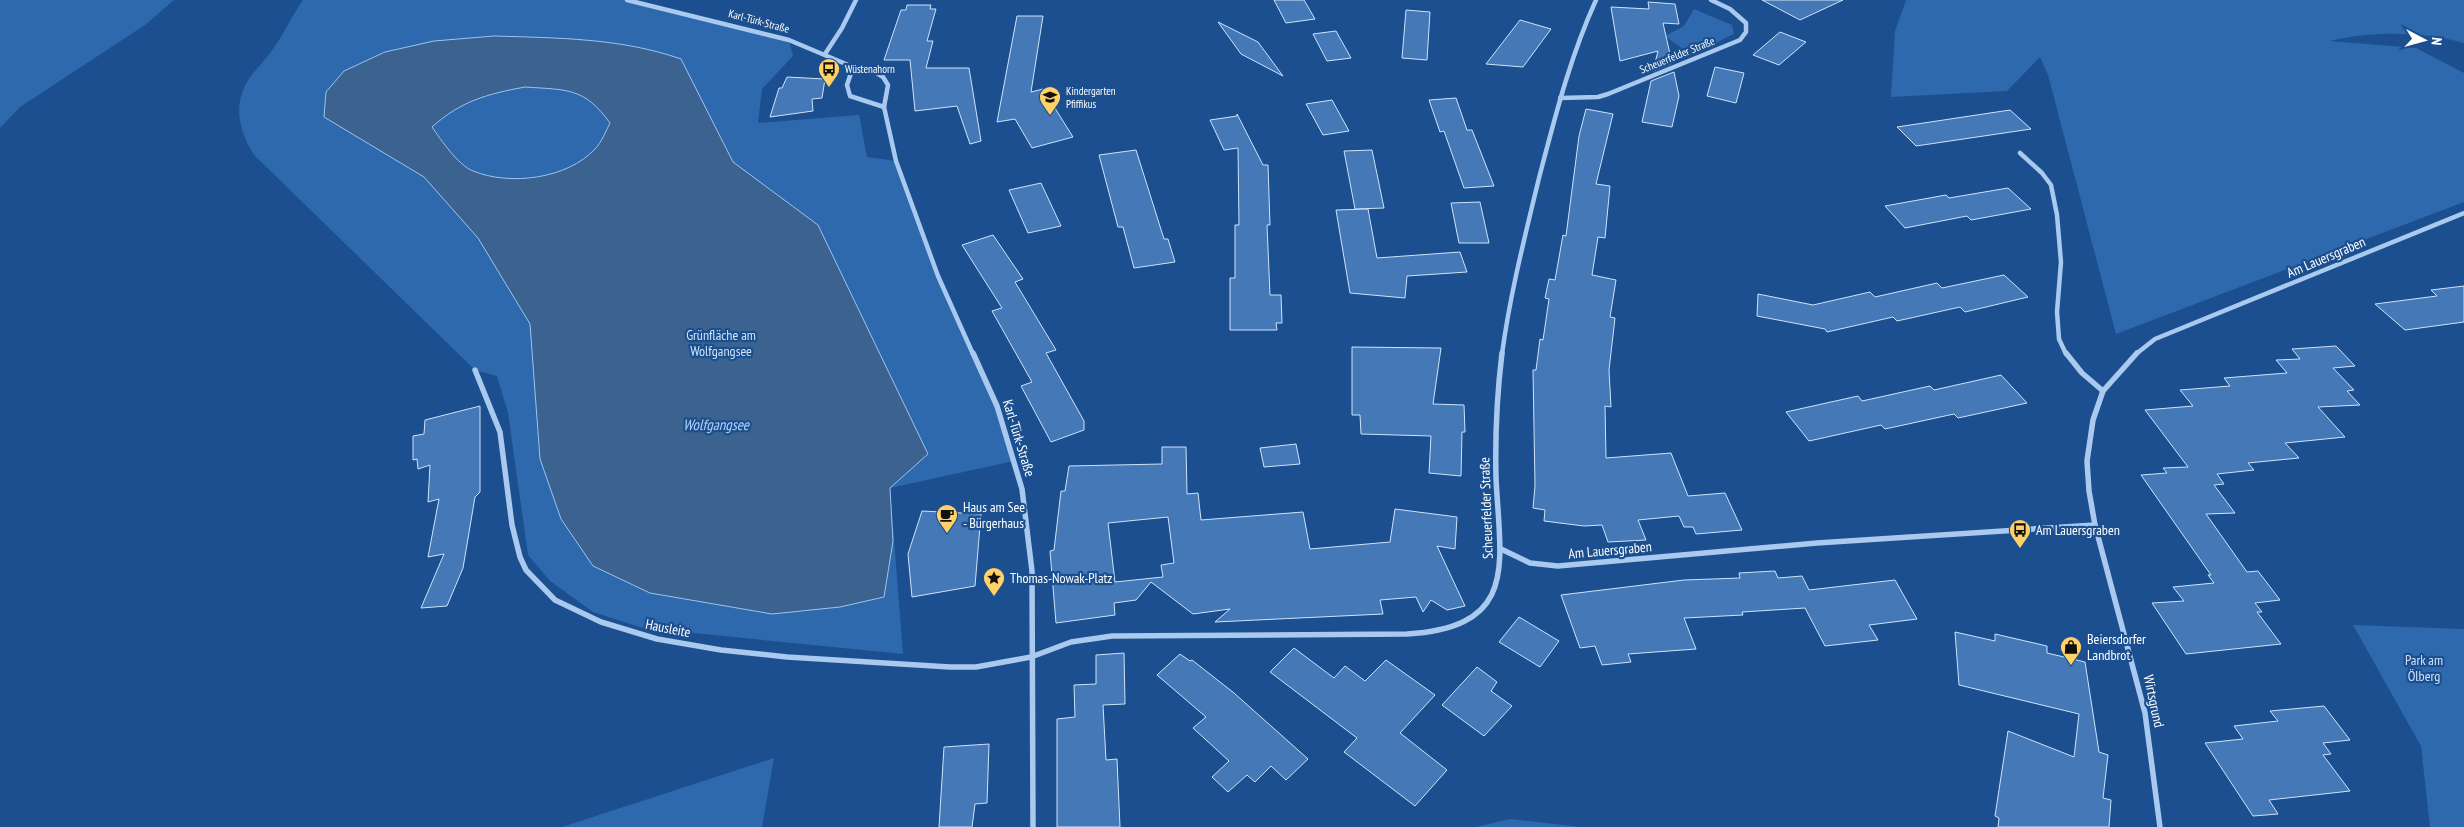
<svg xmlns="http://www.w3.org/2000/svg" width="2464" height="827" viewBox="0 0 2464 827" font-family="'PT Sans Narrow',sans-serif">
<rect width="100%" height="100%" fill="#1b4f8f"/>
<!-- green -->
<g fill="#2e69ad">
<path d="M0 0H174L145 25 20 107 0 128Z"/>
<path d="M303 0H626L789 40 793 56 762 89 758 123 859 115 867 157 896 161 938 276 1002 421 1014 461 890 488 903 654 643 628 593 612 550 581 528 555 508 413 497 376 475 370 254 155C238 130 232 102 251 76 259 66 268 57 275 46 286 31 292 15 303 0Z"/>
<path d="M1906 0H2464V43C2421 31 2373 31 2330 41L2416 48 2464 73V202L2116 334 2048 75 2040 57 2007 91 1891 97 1895 31Z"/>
<path d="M1694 9 1732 25 1734 34 1691 55 1665 36 1684 26Z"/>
<path d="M2353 625 2464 629V827H2430L2421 746Z"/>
<path d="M774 758 762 827H562Z"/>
<path d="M1510 819 1581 827H1476Z"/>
</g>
<!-- water -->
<path fill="#3c6290" stroke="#9cc4f0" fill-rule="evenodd" d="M494 36C558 38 621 38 681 59L733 162 818 225 928 454 890 488 893 541 884 597 840 607 772 614 650 593 593 566 561 519 540 459 530 324 478 238 424 177 324 117 326 92 344 71 385 52 434 41ZM525 87C567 90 584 87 610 123 606 131 601 143 595 149 567 179 510 186 473 171 458 165 441 140 432 127 461 101 487 94 525 87Z"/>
<!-- building -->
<g fill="#4478b7" stroke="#cfe3fa" fill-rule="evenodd">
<path d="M1274 0H1304L1315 19 1286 23Z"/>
<path d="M1762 0H1843L1800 20Z"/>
<path d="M1648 2 1675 4 1679 24 1663 23 1672 63 1653 71 1658 51 1620 61 1611 7 1649 9Z"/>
<path d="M907 5H931L930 9H936L927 41H933L926 68H969L981 141 970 144 957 106 915 111 910 60H884L901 10H906Z"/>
<path d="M1406 10 1430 12 1427 60 1402 58Z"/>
<path d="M1017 16H1043L1031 92 1043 89 1073 137 1032 148 1015 119 997 122Z"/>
<path d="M1520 20 1551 29 1523 67 1486 64Z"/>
<path d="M1218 22 1258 42 1283 76 1241 54Z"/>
<path d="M1336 31 1351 58 1327 61 1313 34Z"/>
<path d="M1780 32 1806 42 1779 65 1753 55Z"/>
<path d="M1715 67 1744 73 1736 103 1707 96Z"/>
<path d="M1674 72 1679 96 1672 127 1642 122 1651 81Z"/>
<path d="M787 77 825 79 822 98 812 99 813 111 770 117 779 88H782Z"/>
<path d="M1456 98 1467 130H1472L1494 186 1464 188 1444 131 1440 132 1429 100Z"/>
<path d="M1332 100 1349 131 1323 135 1306 104Z"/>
<path d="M1586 109 1613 114 1596 184 1610 186 1605 238 1598 237 1592 275 1616 280 1610 317 1615 318 1609 370 1611 407 1605 406 1606 458 1671 453 1688 496 1725 493 1742 530 1696 534 1693 527H1684L1679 516 1638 520 1646 540 1608 542 1602 525 1584 526 1544 521 1545 510 1533 508 1535 486 1533 370H1536L1540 339 1543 340 1549 299 1545 298 1549 279 1555 280 1563 235 1566 236 1579 136Z"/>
<path d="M2010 110 2031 129 1916 146 1897 127Z"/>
<path d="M1237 114 1263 165H1268L1270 225H1267L1270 295H1281L1282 323H1276L1277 330H1230V278H1235V225H1239L1238 148 1224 150 1210 120 1237 116Z"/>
<path d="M1136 150 1164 239H1168L1175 262 1134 268 1123 227H1118L1099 155Z"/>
<path d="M1372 150 1384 208 1355 209 1344 151Z"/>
<path d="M1041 183 1061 226 1028 233 1009 190Z"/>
<path d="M2008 188 2031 209 1971 220 1967 216 1905 228 1885 206 1946 195 1949 198Z"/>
<path d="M1480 202 1489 243H1459L1451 203Z"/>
<path d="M1368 209 1377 258 1460 252 1467 272 1407 276 1405 298 1350 293 1336 210Z"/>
<path d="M993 235 1023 279 1015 282 1056 350 1046 353 1084 421V430L1051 442 1021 386 1032 382 992 311 1002 308 962 245Z"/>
<path d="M2004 275 2028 297 1965 312 1960 307 1897 321 1893 317 1827 332 1825 329 1757 316 1758 294 1813 305 1870 292 1875 297 1937 283 1942 288Z"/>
<path d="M2464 286V322L2405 330 2375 304 2437 296 2431 290Z"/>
<path d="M2336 346 2355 366 2333 368 2354 390 2347 391 2360 405 2318 407 2345 437 2285 443 2299 458 2248 463 2254 470 2217 474 2224 484 2214 485 2235 513 2206 514 2247 572 2258 571 2280 600 2255 603 2262 612H2257L2281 644 2186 654 2152 603 2184 601 2173 587 2214 583 2208 575H2211L2141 475 2167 473 2163 468 2188 467 2145 410 2193 406 2180 390 2230 386 2224 378 2287 373 2276 360 2300 359 2292 349Z"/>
<path d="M1352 347 1441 348 1433 404 1464 405 1465 432H1462L1461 476 1429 473 1431 436 1361 434 1360 415H1352Z"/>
<path d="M2001 375 2027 403 1958 418 1954 414 1885 429 1881 425 1809 441 1786 412 1858 396 1862 401 1930 386 1934 390Z"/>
<path d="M480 406V492L475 497 463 568 447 606 421 608 444 554 428 557 439 499 428 502 430 465 418 469 417 459 413 460V436L424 434 425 420Z"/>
<path d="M1296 444 1300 464 1264 467 1260 448Z"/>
<path d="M1162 447H1186L1187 494 1198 493 1201 520 1303 512 1310 549 1390 542 1395 509 1457 517 1455 549 1437 546 1465 606 1447 610 1431 600 1423 612 1416 597 1380 600 1383 614 1215 622 1230 609 1193 614 1151 582 1136 600 1114 603 1115 615 1056 623 1050 551 1054 550 1061 491H1065L1069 466 1162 464ZM1168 517 1174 563 1161 565 1163 577 1115 582 1108 523Z"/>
<path d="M922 511 981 514 975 586 912 597 908 554Z"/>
<path d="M1775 571 1778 578 1802 576 1809 590 1895 580 1917 619 1869 625 1878 640 1825 646 1805 608 1742 612 1743 615 1684 618 1696 649 1628 654 1631 662 1602 665 1595 646 1580 648 1561 595 1684 580 1740 578 1739 573Z"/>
<path d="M1519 617 1559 641 1540 667 1499 642Z"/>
<path d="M1955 632 1995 641V634L2047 646V653L2085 662 2099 752 2108 755 2103 798 2111 800 2109 827H1998L1999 818 1995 816 2008 731 2074 757 2079 714 1959 685Z"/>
<path d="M1294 648 1334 678 1345 666 1365 681 1386 660 1435 695 1400 733 1447 770 1415 806 1344 752 1357 738 1270 672Z"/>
<path d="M1124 653 1125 704 1103 705 1106 760 1117 759 1120 827H1057V719L1075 717 1074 685 1096 684V655Z"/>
<path d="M1180 654 1190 661 1192 660 1234 693 1308 759 1286 780 1271 766 1255 782 1247 775 1228 792 1212 777 1229 761 1193 728 1206 717 1157 675Z"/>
<path d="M1477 667 1497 682 1491 691 1512 706 1484 736 1442 705Z"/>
<path d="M2324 706 2350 740 2323 743 2331 754 2323 755 2350 791 2269 800 2278 814 2253 816 2205 743 2243 739 2234 726 2278 721 2270 711Z"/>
<path d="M989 744 987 803 975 804 972 827H939L944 747Z"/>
</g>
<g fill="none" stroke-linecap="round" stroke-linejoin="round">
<!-- street-far1 -->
<g stroke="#a9c9ee" stroke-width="4.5">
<path d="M627 0 789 40 853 67 873 71 883 77 888 85 884 107 896 161 938 276 973 354"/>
<path d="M825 54 842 28 856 0"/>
<path d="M853 67 847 85 850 96 884 107"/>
<path d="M1560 98 1598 97 1608 94 1740 40 1746 32V23L1730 9 1711 0"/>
<path d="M2020 153 2042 173 2051 185 2057 215 2061 262 2057 312 2059 339 2066 354"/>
<path d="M1502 354C1510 294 1525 236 1539 178 1555 117 1570 57 1596 0"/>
<path d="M2136 354 2155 339 2464 213"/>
</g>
<!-- street -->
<g stroke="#a9c9ee" stroke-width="5.5">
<path d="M973 353 997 406 1022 489 1032 571 1033 827"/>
<path d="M2066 353 2082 373 2103 391"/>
<path d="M475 370 500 432 512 525 520 557 526 570 555 600 601 622 657 639 721 650 787 657 950 667H976L1031 657 1071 642 1112 636 1407 634C1520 627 1500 563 1496 478 1495 437 1497 394 1502 353"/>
<path d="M2095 525 2145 713 2160 827"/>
<path d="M1501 549 1530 563 1558 566 1817 543 2095 525 2089 491 2087 461 2093 420 2103 391 2137 353"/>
</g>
</g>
<!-- icons -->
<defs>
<g id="bus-pin" transform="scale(1.125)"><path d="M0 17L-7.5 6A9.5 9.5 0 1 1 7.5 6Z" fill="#ffd166" stroke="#1b4f8f"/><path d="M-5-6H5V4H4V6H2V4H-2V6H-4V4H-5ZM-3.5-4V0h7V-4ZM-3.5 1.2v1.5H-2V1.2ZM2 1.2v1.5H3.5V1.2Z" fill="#111"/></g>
<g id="school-pin" transform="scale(1.125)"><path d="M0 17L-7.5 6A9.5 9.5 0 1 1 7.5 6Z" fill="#ffd166" stroke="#1b4f8f"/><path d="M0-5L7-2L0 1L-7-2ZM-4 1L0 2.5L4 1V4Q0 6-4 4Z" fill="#111"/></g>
<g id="cafe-pin" transform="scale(1.125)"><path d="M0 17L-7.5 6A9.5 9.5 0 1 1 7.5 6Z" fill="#ffd166" stroke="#1b4f8f"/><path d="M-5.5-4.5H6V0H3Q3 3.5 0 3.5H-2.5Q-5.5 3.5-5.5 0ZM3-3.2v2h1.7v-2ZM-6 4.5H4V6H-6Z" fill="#111"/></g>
<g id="sight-pin" transform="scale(1.125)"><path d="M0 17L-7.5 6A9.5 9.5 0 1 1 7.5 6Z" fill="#ffd166" stroke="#1b4f8f"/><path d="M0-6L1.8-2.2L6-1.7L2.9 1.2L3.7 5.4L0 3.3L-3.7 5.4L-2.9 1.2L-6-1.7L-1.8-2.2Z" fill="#111"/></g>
<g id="shop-pin" transform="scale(1.125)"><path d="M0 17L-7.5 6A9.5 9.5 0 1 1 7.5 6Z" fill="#ffd166" stroke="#1b4f8f"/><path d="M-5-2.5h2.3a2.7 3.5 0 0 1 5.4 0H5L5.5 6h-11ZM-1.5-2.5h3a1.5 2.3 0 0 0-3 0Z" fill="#111"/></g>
</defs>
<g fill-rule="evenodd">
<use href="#bus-pin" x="829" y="69"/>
<use href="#school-pin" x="1050" y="97"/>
<use href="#cafe-pin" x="947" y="515"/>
<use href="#bus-pin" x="2020" y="530"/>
<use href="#sight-pin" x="994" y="578"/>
<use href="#shop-pin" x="2071" y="647"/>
</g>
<g text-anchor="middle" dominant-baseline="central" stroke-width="4.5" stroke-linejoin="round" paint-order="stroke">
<!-- far-street labels -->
<g font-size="11" fill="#fff" stroke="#1b4f8f">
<text transform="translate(759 21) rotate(15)">Karl-Türk-Straße</text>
<text transform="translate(1677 55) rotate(-22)">Scheuerfelder Straße</text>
</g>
<!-- far-poi labels -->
<g font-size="11" fill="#fff" stroke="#1b4f8f" text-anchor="start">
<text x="845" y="69">Wüstenahorn</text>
<text x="1066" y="91">Kindergarten<tspan x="1066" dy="13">Pfiffikus</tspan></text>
</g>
<!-- street labels -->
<g font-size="14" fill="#fff" stroke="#1b4f8f">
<text transform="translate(2326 257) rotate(-23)">Am Lauersgraben</text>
<text transform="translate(1019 438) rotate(73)">Karl-Türk-Straße</text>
<text transform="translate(1486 508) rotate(-92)">Scheuerfelder Straße</text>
<text transform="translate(1610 550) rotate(-5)">Am Lauersgraben</text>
<text transform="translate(668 628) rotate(11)">Hausleite</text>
<text transform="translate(2154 701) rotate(78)">Wirtsgrund</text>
</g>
<!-- park labels -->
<g font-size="14" fill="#cfe3fa" stroke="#1b4f8f">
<text x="721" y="335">Grünfläche am<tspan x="721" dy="16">Wolfgangsee</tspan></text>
<text x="2424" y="660">Park am<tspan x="2424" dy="16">Ölberg</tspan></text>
</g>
<!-- poi labels -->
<g font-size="14" fill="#fff" stroke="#1b4f8f" text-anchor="start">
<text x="963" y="507">Haus am See<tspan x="963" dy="16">- Bürgerhaus</tspan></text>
<text x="2036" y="530">Am Lauersgraben</text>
<text x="1010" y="578">Thomas-Nowak-Platz</text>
<text x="2087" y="639">Beiersdorfer<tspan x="2087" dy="16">Landbrot</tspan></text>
</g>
<!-- water labels -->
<g font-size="15" font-style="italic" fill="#b5d3f5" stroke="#1b4f8f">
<text x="716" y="424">Wolfgangsee</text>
</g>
</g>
<!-- north arrow -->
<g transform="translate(2424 40) rotate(96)" stroke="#1b4f8f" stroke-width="4" paint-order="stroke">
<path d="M0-4L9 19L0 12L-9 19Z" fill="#ffffff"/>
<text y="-8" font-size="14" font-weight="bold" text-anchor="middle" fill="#ffffff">N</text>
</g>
</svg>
